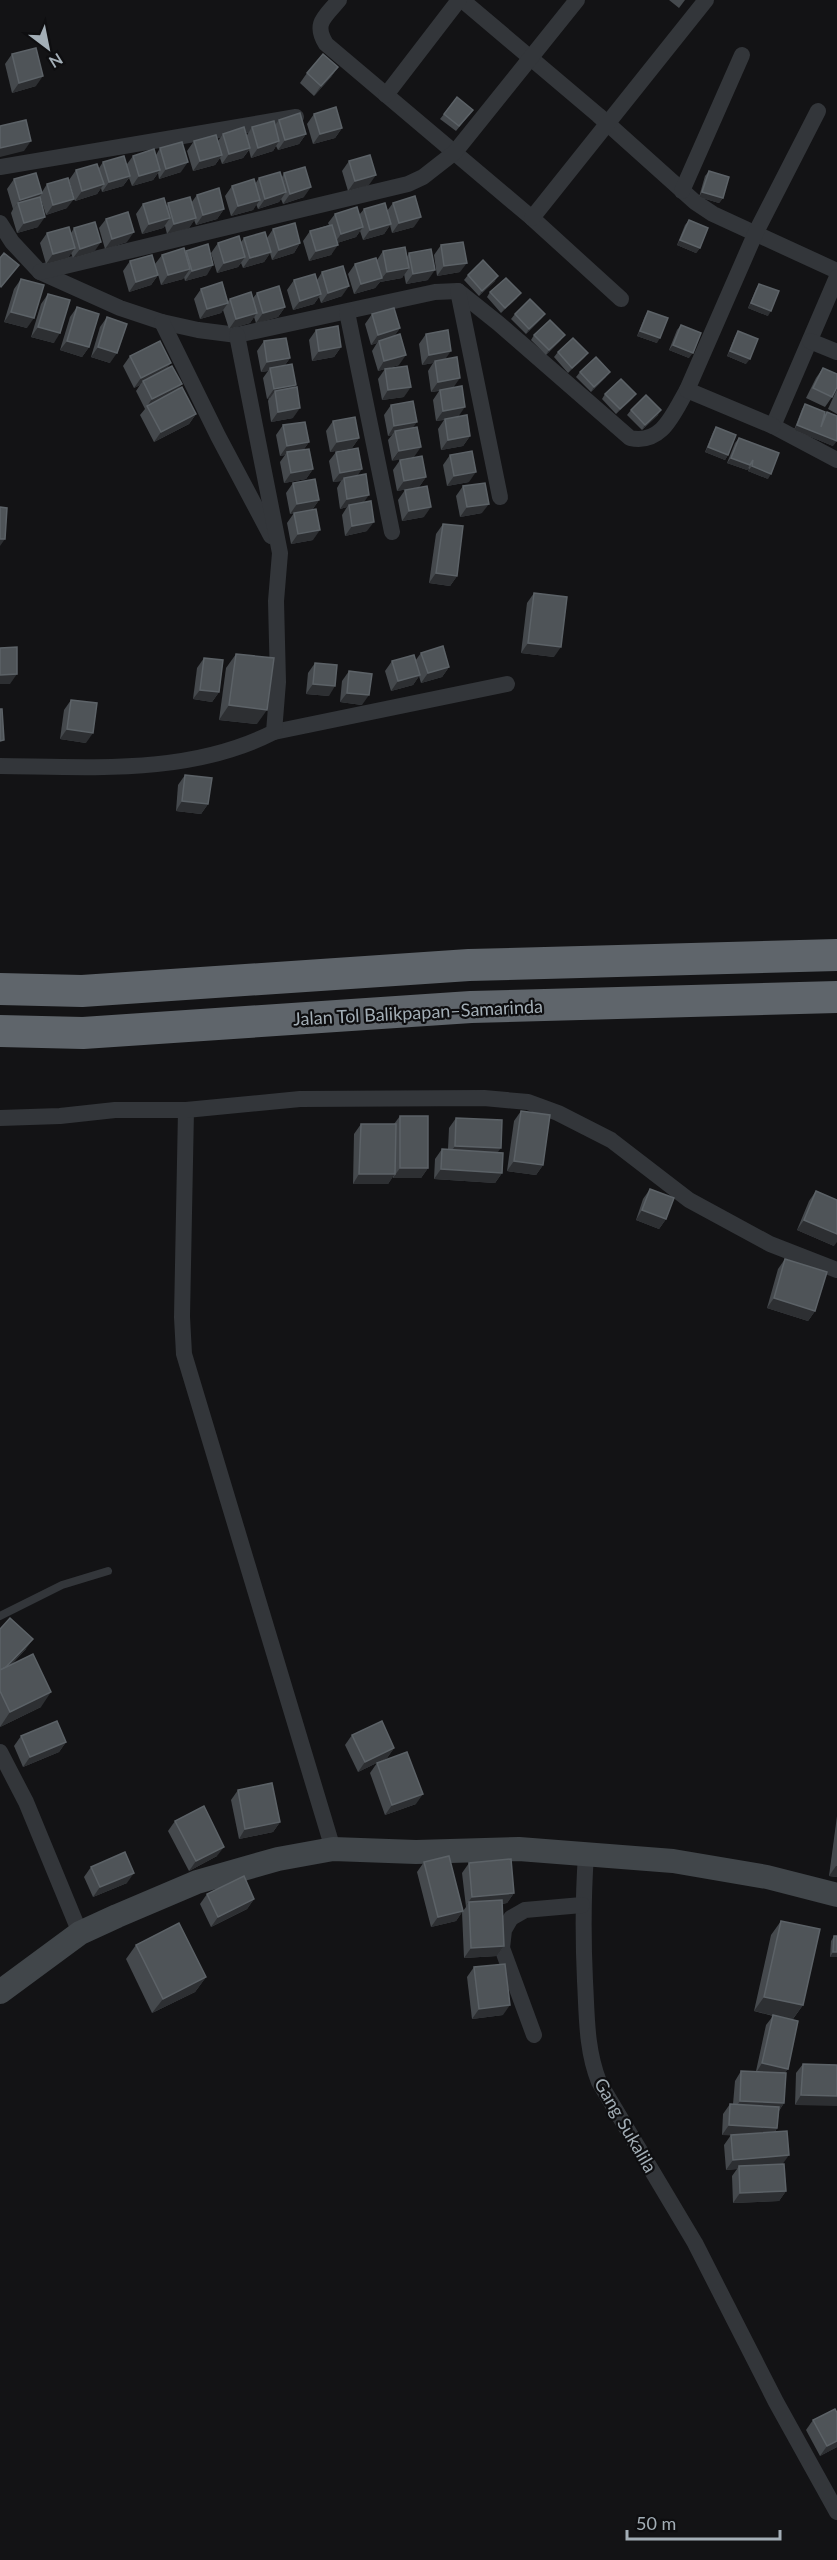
<svg xmlns="http://www.w3.org/2000/svg" width="837" height="2560" viewBox="0 0 837 2560" font-family="Lato,sans-serif">
<rect width="100%" height="100%" fill="#131315"/>
<g fill="none" stroke-linecap="round" stroke-linejoin="round">
<!-- lane -->
<path stroke="#33363a" stroke-width="8" d="M0 1616 62 1585 108 1571"/>
<!-- street -->
<g stroke="#33363a" stroke-width="16">
<path d="M339 0C325 17 313 23 326 44L532 218 621 299"/>
<path d="M462 0 598 115 695 202 713 214 837 271"/>
<path d="M386 95 459 0"/>
<path d="M0 167 296 117"/>
<path d="M682 191 742 55"/>
<path d="M532 218 706 0"/>
<path d="M0 223 12 242 40 272 120 308 162 322 198 330 237 335 435 292 458 291 498 323 630 438C662 445 673 414 687 390"/>
<path d="M40 272 408 184 423 177 455 152 577 0"/>
<path d="M837 277 773 426 837 460"/>
<path d="M458 291 500 497"/>
<path d="M347 312 392 532"/>
<path d="M162 322 218 436 271 536"/>
<path d="M810 341 837 352"/>
<path d="M773 426 687 390 756 232 818 111"/>
<path d="M274 732 507 684"/>
<path d="M0 766C92 767 190 775 274 732L278 682 276 601 280 553 237 335"/>
<path d="M186 1110 182 1317 184 1354 333 1849"/>
<path d="M0 1118 60 1116 115 1110H186L300 1099 484 1098 528 1102 558 1113 611 1140 689 1200 770 1244 837 1270"/>
<path d="M0 1752 26 1802 80 1933"/>
<path d="M586 1855C583 1897 583 1938 585 1981 587 2016 586 2049 599 2082L695 2243 776 2402 837 2512"/>
<path d="M534 2035 502 1948 504 1930 511 1918 525 1910 582 1905"/>
</g>
<!-- secondary -->
<path stroke="#41464a" stroke-width="24" d="M0 1992 80 1933 117 1916 197 1882 278 1859 333 1849 416 1852 519 1849 673 1861 767 1877 837 1895"/>
<!-- highway -->
<g stroke="#5f656b" stroke-width="32">
<path d="M0 989 82 991 469 965 837 955"/>
<path d="M0 1031 83 1033 471 1007 837 997"/>
</g>
</g>
<!-- wall -->
<g fill="#45494d">
<path d="M669 0H685L679 8Z"/>
<path d="M12 54 36 86 12 93 5 64Z"/>
<path d="M338 67 331 77 314 96 300 83 307 73Z"/>
<path d="M473 110 456 131 440 119 444 114Z"/>
<path d="M314 114 342 128 335 138 313 144 307 124Z"/>
<path d="M279 120 306 134 299 144 278 150 276 146 273 151 251 158 249 150 243 158 222 164 220 158 215 165 193 171 187 151 194 141H218L223 134 247 135 252 127 275 125Z"/>
<path d="M160 148 181 172 159 179 158 173 153 180 132 186 129 178 123 186 102 192 101 188 97 194 75 201 69 180 76 170 99 168 103 162 127 164 133 156 156 155Z"/>
<path d="M349 161 369 185 348 191 342 171Z"/>
<path d="M709 171 723 198 719 203 699 197 705 176Z"/>
<path d="M284 173 304 197 283 204 281 199 279 202 258 209 256 204 253 210 231 216 225 196 232 186 255 184 259 178 282 177Z"/>
<path d="M14 179 42 192 47 184 67 208 46 215 40 196 38 227 17 233 11 213 13 209 7 189Z"/>
<path d="M197 195 224 209 217 219 196 225 194 220 189 228 167 234 165 226 163 228 142 234 136 214 143 204 167 206 168 203H191Z"/>
<path d="M393 203 414 227 392 233 390 225 384 234 363 240 360 231 356 237 337 243 331 255 309 261 303 241 310 231 329 225 328 223 335 214 359 215 364 209 387 211Z"/>
<path d="M106 219 127 242 105 249 99 228Z"/>
<path d="M689 220 700 248 696 253 677 245 685 225Z"/>
<path d="M74 228 94 252 73 258 71 253 68 258 46 264 40 243 47 233H71Z"/>
<path d="M273 229 300 243 294 253 272 260 270 253 264 262 243 268 241 263 238 267 217 273 211 253 218 243 241 242 244 238H267Z"/>
<path d="M441 245 460 272 437 276 434 255Z"/>
<path d="M186 251 207 275 185 281 184 277 183 279 161 285 155 264 162 255 185 252Z"/>
<path d="M383 251 407 257 409 253 428 280 406 284 404 274 402 278 380 282 375 288 354 294 348 274 355 264 377 260Z"/>
<path d="M130 261 158 275 151 285 129 292 123 271Z"/>
<path d="M322 272 342 296 321 303 319 297 314 304 293 310 287 290 294 280H317Z"/>
<path d="M468 275 495 281 479 296 464 280Z"/>
<path d="M21 279 27 328 4 322 14 289Z"/>
<path d="M759 284 768 316 748 308 756 289Z"/>
<path d="M201 289 228 301 230 299 253 298 257 293 285 307 278 317 256 323 254 317 250 323 229 329 223 310 221 313 200 319 194 299Z"/>
<path d="M490 292 517 298 501 313 487 297Z"/>
<path d="M48 294 54 343 31 337 41 304Z"/>
<path d="M77 307 89 347 82 357 60 350 70 317Z"/>
<path d="M648 311 657 343 637 336 645 316Z"/>
<path d="M372 314 400 328 394 336 399 365 378 371 372 351 377 343 371 345 365 324Z"/>
<path d="M515 314H545L541 319 526 334 511 319Z"/>
<path d="M107 317 110 363 91 357 100 327Z"/>
<path d="M681 325 689 358 669 350 677 330Z"/>
<path d="M316 330 341 347 334 357 312 361 309 340Z"/>
<path d="M738 331 746 364 727 356 735 336Z"/>
<path d="M426 334 446 359 454 388 458 417 470 436 463 446 441 450 438 429 444 420 436 421 433 400 439 391 431 392 428 371 433 363 422 365 419 344Z"/>
<path d="M534 335 561 340 546 355 531 340Z"/>
<path d="M264 341 290 358 285 365 296 385 293 388V418L271 422 268 401 269 398 267 399 263 378 268 371 261 372 257 351Z"/>
<path d="M558 352 588 353 584 358 568 373 554 357Z"/>
<path d="M130 356 167 369 182 384 177 390 196 414 189 424 154 442 140 415 145 409 136 391 140 385 134 388 123 366Z"/>
<path d="M823 368 832 397 825 407 806 398 816 378Z"/>
<path d="M385 369 404 397 382 400 378 379Z"/>
<path d="M580 372 606 377 591 392 576 377Z"/>
<path d="M837 389V414L828 409Z"/>
<path d="M605 394H636L632 399 616 414 602 399Z"/>
<path d="M805 404 824 416 827 412 833 446 794 430 802 409Z"/>
<path d="M391 405 413 427H417L392 461 388 440 392 435 388 436 384 415Z"/>
<path d="M631 410 658 415 642 430 627 415Z"/>
<path d="M333 421 359 438 352 448 330 452 326 431Z"/>
<path d="M283 425 309 442 304 449 313 469 306 479 284 483 280 462 285 455 280 456 276 435Z"/>
<path d="M716 427 728 455 725 460 705 452 713 432Z"/>
<path d="M739 438 768 479 748 471 749 468 747 470 727 463 735 443Z"/>
<path d="M336 452 362 469 357 475 364 502 367 531 345 536 342 515 347 507 340 509 337 488 341 481 333 482 329 461Z"/>
<path d="M450 455 469 482 447 486 443 465Z"/>
<path d="M400 460 426 477 419 487 397 491 393 470Z"/>
<path d="M293 483 319 500 312 510 313 540 291 544 287 523 294 513 290 514 286 493Z"/>
<path d="M463 486 482 513 460 517 456 496Z"/>
<path d="M405 490 424 517 402 521 398 500Z"/>
<path d="M443 524 457 576 450 586 429 583 436 534Z"/>
<path d="M534 593 554 657 521 653 527 603Z"/>
<path d="M421 653 449 667 442 677 421 683 419 676 413 685 391 691 385 671 392 661H415Z"/>
<path d="M236 654 257 724 219 720 226 668Z"/>
<path d="M204 658 219 692 212 702 193 699 197 668Z"/>
<path d="M315 663 329 696 306 694 308 673Z"/>
<path d="M349 671 362 705 340 702 342 681Z"/>
<path d="M71 700 86 743 60 739 64 710Z"/>
<path d="M185 775 208 804 201 814 176 811 178 785Z"/>
<path d="M521 1111 543 1165 536 1175 507 1171 514 1121Z"/>
<path d="M400 1116 428 1168 421 1178H393V1176L388 1184H353L354 1134 361 1124H394Z"/>
<path d="M456 1118 497 1152 502 1173 495 1183 434 1179 435 1159 442 1149H448L449 1128Z"/>
<path d="M650 1189 666 1219 659 1229 636 1220 643 1199Z"/>
<path d="M816 1191 834 1246 797 1230 809 1201Z"/>
<path d="M785 1259 815 1311 808 1321 767 1308 778 1269Z"/>
<path d="M0 1629 26 1649 11 1665 41 1707 0 1727Z"/>
<path d="M352 1735 394 1748 387 1758 358 1772 345 1745Z"/>
<path d="M21 1736 66 1742 59 1752 23 1767 14 1746Z"/>
<path d="M377 1763 416 1804 385 1815 370 1773Z"/>
<path d="M238 1790 280 1822 273 1832 239 1839 231 1800Z"/>
<path d="M837 1816V1877L829 1876Z"/>
<path d="M175 1821 217 1856 189 1871 168 1831Z"/>
<path d="M424 1862 463 1911 466 1907 462 1873 469 1863 514 1893 507 1903 502 1904 504 1946 497 1956 464 1958 462 1912 456 1921 431 1927 417 1872Z"/>
<path d="M91 1867 127 1883 93 1897 84 1877Z"/>
<path d="M207 1894 254 1899 247 1909 211 1927 200 1904Z"/>
<path d="M781 1921 803 2005 793 2019 788 2069 784 2073V2103L779 2111 777 2128 775 2132 783 2164 786 2191 779 2201 733 2203 732 2176 737 2169 726 2170 724 2145 731 2135H732H722L723 2114 730 2104H733L735 2081 741 2071H756L766 2025 773 2016 754 2011 771 1935Z"/>
<path d="M834 1936 837 1957H830L831 1941Z"/>
<path d="M136 1945 206 1977 195 1992 152 2013 126 1959Z"/>
<path d="M474 1967 503 2015 472 2019 467 1977Z"/>
<path d="M803 2064 837 2065 795 2105 796 2073Z"/>
<path d="M813 2420 837 2447 820 2456 806 2430Z"/>
</g>
<!-- shaded-wall -->
<g fill="#2d2f32">
<path d="M338 67 331 77 314 96 321 86Z"/>
<path d="M43 76 36 86 12 93 19 83Z"/>
<path d="M342 128 335 138 313 144 320 134Z"/>
<path d="M306 134 299 144 278 150 285 140Z"/>
<path d="M31 141 24 151 0 157V148Z"/>
<path d="M279 141 273 151 251 158 258 148Z"/>
<path d="M250 148 243 158 222 164 229 154Z"/>
<path d="M222 155 215 165 193 171 200 161Z"/>
<path d="M188 162 181 172 159 179 166 169Z"/>
<path d="M160 170 153 180 132 186 139 176Z"/>
<path d="M376 175 369 185 348 191 355 181Z"/>
<path d="M130 176 123 186 102 192 109 182Z"/>
<path d="M104 184 97 194 75 201 82 191Z"/>
<path d="M311 187 304 197 283 204 290 194Z"/>
<path d="M286 192 279 202 258 209 265 199Z"/>
<path d="M702 192 723 198 719 203 699 197Z"/>
<path d="M42 193 35 203H18L13 209 20 200Z"/>
<path d="M74 199 67 208 46 215 53 205Z"/>
<path d="M260 200 253 210 231 216 238 206Z"/>
<path d="M224 209 217 219 196 225 203 215Z"/>
<path d="M45 217 38 227 17 233 24 223Z"/>
<path d="M421 217 414 227 392 233 399 223Z"/>
<path d="M170 218 163 228 142 234 149 224Z"/>
<path d="M196 218 189 228 167 234 174 224Z"/>
<path d="M391 224 384 234 363 240 370 230Z"/>
<path d="M363 227 356 237 334 244 341 234Z"/>
<path d="M134 232 127 242 105 249 112 239Z"/>
<path d="M680 240 700 248 696 253 677 245Z"/>
<path d="M101 242 94 252 73 258 80 249Z"/>
<path d="M300 243 294 253 272 260 279 250Z"/>
<path d="M338 245 331 255 309 261 316 251Z"/>
<path d="M75 248 68 258 46 264 53 254Z"/>
<path d="M271 252 264 262 243 268 250 258Z"/>
<path d="M245 257 238 267 217 273 224 263Z"/>
<path d="M467 263 460 272 437 276 444 266Z"/>
<path d="M213 265 207 275 185 281 192 271Z"/>
<path d="M409 268 402 278 380 282 375 288 354 294 361 284 382 278 387 272Z"/>
<path d="M190 269 183 279 161 285 168 275Z"/>
<path d="M435 270 428 280 406 284 413 274Z"/>
<path d="M158 275 151 285 129 292 136 282Z"/>
<path d="M498 276 495 281 479 296 482 291Z"/>
<path d="M349 286 342 296 321 303 328 293Z"/>
<path d="M521 293 517 298 501 313 505 308Z"/>
<path d="M321 294 314 304 293 310 300 301Z"/>
<path d="M228 303 221 313 200 319 207 309Z"/>
<path d="M751 303 771 311 768 316 748 308Z"/>
<path d="M285 307 278 317 256 323 263 313Z"/>
<path d="M11 312 34 318 27 328 4 322Z"/>
<path d="M257 313 250 323 229 329 236 319Z"/>
<path d="M545 314 541 319 526 334 529 329Z"/>
<path d="M38 327 60 333 54 343 31 337Z"/>
<path d="M400 328 393 338 379 341 377 343 371 345 378 335Z"/>
<path d="M640 331 660 338 657 343 637 336Z"/>
<path d="M565 335 561 340 546 355 549 350Z"/>
<path d="M67 341 89 347 82 357 60 350Z"/>
<path d="M673 345 693 353 689 358 669 350Z"/>
<path d="M98 347 117 353 110 363 91 357Z"/>
<path d="M341 347 334 357 312 361 319 351Z"/>
<path d="M451 351 444 361H435L433 363 422 365 429 355Z"/>
<path d="M730 351 750 359 746 364 727 356Z"/>
<path d="M588 353 584 358 568 373 572 368Z"/>
<path d="M406 355 399 365 378 371 384 361Z"/>
<path d="M290 358 283 368H270L268 371 261 372 267 362Z"/>
<path d="M171 363 164 373 143 381 140 385 134 388 141 378Z"/>
<path d="M610 372 606 377 591 392 594 387Z"/>
<path d="M460 378 453 388 431 392 438 382Z"/>
<path d="M182 384 175 394 147 406 152 399Z"/>
<path d="M296 385 289 395 275 391 270 398 267 399 274 389Z"/>
<path d="M411 387 404 397 382 400 388 390Z"/>
<path d="M636 394 632 399 616 414 620 409Z"/>
<path d="M465 407 458 417 436 421 443 411Z"/>
<path d="M300 408 293 418 271 422 278 412Z"/>
<path d="M661 410 658 415 642 430 645 425Z"/>
<path d="M196 414 189 424 154 442 161 432Z"/>
<path d="M417 422 410 432 395 431 392 435 388 436 394 426Z"/>
<path d="M797 425 837 441 833 446 794 430Z"/>
<path d="M470 436 463 446 441 450 448 440Z"/>
<path d="M359 438 352 448 330 452 337 442Z"/>
<path d="M309 442 302 452H287L285 455 280 456 287 446Z"/>
<path d="M421 447 414 457 392 461 399 451Z"/>
<path d="M708 447 728 455 725 460 705 452Z"/>
<path d="M731 458 750 465 747 470 727 463Z"/>
<path d="M752 466 771 474 768 479 748 471Z"/>
<path d="M313 469 306 479 284 483 291 473Z"/>
<path d="M362 469 355 479 344 478 341 481 333 482 340 473Z"/>
<path d="M476 472 469 482 447 486 454 476Z"/>
<path d="M426 477 419 487 397 491 404 481Z"/>
<path d="M369 495 362 505H349L347 507 340 509 347 499Z"/>
<path d="M319 500 312 510 290 514 297 504Z"/>
<path d="M489 504 482 513 460 517 467 507Z"/>
<path d="M431 507 424 517 402 521 409 511Z"/>
<path d="M374 522 367 531 345 536 352 526Z"/>
<path d="M320 530 313 540 291 544 298 534Z"/>
<path d="M0 539H5L0 546Z"/>
<path d="M436 573 457 576 450 586 429 583Z"/>
<path d="M528 643 561 647 554 657 521 653Z"/>
<path d="M449 667 442 677 421 683 428 673Z"/>
<path d="M17 674 10 684H0V675Z"/>
<path d="M420 675 413 685 391 691 398 681Z"/>
<path d="M313 684 335 686 329 696 306 694Z"/>
<path d="M200 690 219 692 212 702 193 699Z"/>
<path d="M347 693 369 695 362 705 340 702Z"/>
<path d="M229 705 267 710 257 724 219 720Z"/>
<path d="M67 729 93 733 86 743 60 739Z"/>
<path d="M182 801 208 804 201 814 176 811Z"/>
<path d="M455 1146 501 1148 494 1157 448 1156Z"/>
<path d="M514 1161 543 1165 536 1175 507 1171Z"/>
<path d="M400 1168H428L421 1178H393Z"/>
<path d="M441 1169 502 1173 495 1183 434 1179Z"/>
<path d="M359 1174H395L388 1184H353Z"/>
<path d="M642 1210 666 1219 659 1229 636 1220Z"/>
<path d="M804 1220 837 1234V1242L834 1246 797 1230Z"/>
<path d="M774 1298 815 1311 808 1321 767 1308Z"/>
<path d="M33 1639 26 1649 0 1676V1674Z"/>
<path d="M51 1692 41 1707 0 1727 10 1712Z"/>
<path d="M66 1742 59 1752 23 1767 30 1757Z"/>
<path d="M394 1748 387 1758 358 1772 365 1762Z"/>
<path d="M423 1794 416 1804 385 1815 392 1805Z"/>
<path d="M280 1822 273 1832 239 1839 245 1829Z"/>
<path d="M224 1847 217 1856 189 1871 196 1861Z"/>
<path d="M836 1866H837V1877L829 1876Z"/>
<path d="M134 1873 127 1883 93 1897 100 1887Z"/>
<path d="M514 1893 507 1903 469 1907V1902L465 1907 472 1897Z"/>
<path d="M254 1899 247 1909 211 1927 218 1917Z"/>
<path d="M463 1911 456 1921 431 1927 438 1917Z"/>
<path d="M504 1946 497 1956 464 1958 471 1948Z"/>
<path d="M833 1952H837V1957H830Z"/>
<path d="M206 1977 195 1992 152 2013 163 1999Z"/>
<path d="M764 1997 803 2005 792 2020 754 2011Z"/>
<path d="M510 2005 503 2015 472 2019 479 2009Z"/>
<path d="M762 2063 788 2069 781 2078 756 2073Z"/>
<path d="M801 2095 837 2096V2106L795 2105Z"/>
<path d="M740 2101 784 2103 777 2113 733 2111Z"/>
<path d="M729 2125 777 2128 771 2138 722 2135Z"/>
<path d="M789 2155 782 2165 739 2166 737 2169 726 2170 733 2160Z"/>
<path d="M786 2191 779 2201 733 2203 740 2193Z"/>
<path d="M837 2441V2447L820 2456 827 2446Z"/>
</g>
<!-- building -->
<g fill="#4f5458" stroke="#5c6267" stroke-width="1.5">
<path d="M36 48 43 76 19 83 12 54Z"/>
<path d="M323 54 338 67 321 86 307 73Z"/>
<path d="M457 97 473 110 459 126 444 114Z"/>
<path d="M336 107 342 128 320 134 314 114Z"/>
<path d="M300 113 306 134 285 140 279 120Z"/>
<path d="M26 120 31 141 0 148V126Z"/>
<path d="M274 121 279 141 258 148 252 127Z"/>
<path d="M244 127 250 148 229 154 223 134Z"/>
<path d="M216 135 222 155 200 161 194 141Z"/>
<path d="M182 142 188 162 166 169 160 148Z"/>
<path d="M154 149 160 170 139 176 133 156Z"/>
<path d="M370 155 376 175 355 181 349 161Z"/>
<path d="M124 156 130 176 109 182 103 162Z"/>
<path d="M97 164 104 184 82 191 76 170Z"/>
<path d="M305 167 311 187 290 194 284 173Z"/>
<path d="M709 171 729 177 723 198 702 192Z"/>
<path d="M280 172 286 192 265 199 259 178Z"/>
<path d="M36 173 42 193 20 200 14 179Z"/>
<path d="M68 178 74 199 53 205 47 184Z"/>
<path d="M254 179 260 200 238 206 232 186Z"/>
<path d="M219 188 224 209 203 215 197 195Z"/>
<path d="M415 196 421 217 399 223 393 203Z"/>
<path d="M40 197 45 217 24 223 18 203Z"/>
<path d="M190 197 196 218 174 224 168 203Z"/>
<path d="M164 198 170 218 149 224 143 204Z"/>
<path d="M385 203 391 224 370 230 364 209Z"/>
<path d="M357 207 363 227 341 234 335 214Z"/>
<path d="M128 212 134 232 112 239 106 219Z"/>
<path d="M689 220 708 228 700 248 680 240Z"/>
<path d="M95 222 101 242 80 249 74 228Z"/>
<path d="M295 223 300 243 279 250 273 229Z"/>
<path d="M332 225 338 245 316 251 310 231Z"/>
<path d="M69 227 75 248 53 254 47 233Z"/>
<path d="M265 232 271 252 250 258 244 238Z"/>
<path d="M239 236 245 257 224 263 218 243Z"/>
<path d="M463 242 467 263 444 266 441 245Z"/>
<path d="M208 244 213 265 192 271 186 251Z"/>
<path d="M405 247 409 268 387 272 383 251Z"/>
<path d="M184 248 190 269 168 275 162 255Z"/>
<path d="M431 249 435 270 413 274 409 253Z"/>
<path d="M4 253 19 265 1 287 0 286V258Z"/>
<path d="M152 255 158 275 136 282 130 261Z"/>
<path d="M376 258 382 278 361 284 355 264Z"/>
<path d="M483 260 498 276 482 291 468 275Z"/>
<path d="M343 266 349 286 328 293 322 272Z"/>
<path d="M315 274 321 294 300 301 294 280Z"/>
<path d="M506 278 521 293 505 308 490 292Z"/>
<path d="M21 279 44 285 34 318 11 312Z"/>
<path d="M222 282 228 303 207 309 201 289Z"/>
<path d="M759 284 779 291 771 311 751 303Z"/>
<path d="M279 286 285 307 263 313 257 293Z"/>
<path d="M251 292 257 313 236 319 230 299Z"/>
<path d="M48 294 70 300 60 333 38 327Z"/>
<path d="M530 299 545 314 529 329 515 314Z"/>
<path d="M77 307 99 314 89 347 67 341Z"/>
<path d="M394 308 400 328 378 335 372 314Z"/>
<path d="M648 311 668 318 660 338 640 331Z"/>
<path d="M107 317 127 324 117 353 98 347Z"/>
<path d="M550 320 565 335 549 350 534 335Z"/>
<path d="M681 325 701 333 693 353 673 345Z"/>
<path d="M338 326 341 347 319 351 316 330Z"/>
<path d="M448 330 451 351 429 355 426 334Z"/>
<path d="M738 331 758 339 750 359 730 351Z"/>
<path d="M400 334 406 355 384 361 379 341Z"/>
<path d="M286 338 290 358 267 362 264 341Z"/>
<path d="M573 338 588 353 572 368 558 352Z"/>
<path d="M160 341 171 363 141 378 130 356Z"/>
<path d="M457 357 460 378 438 382 435 361Z"/>
<path d="M596 357 610 372 594 387 580 372Z"/>
<path d="M292 364 296 385 274 389 270 368Z"/>
<path d="M172 366 182 384 152 399 143 381Z"/>
<path d="M407 366 411 387 388 390 385 369Z"/>
<path d="M823 368 837 374V387L832 397 813 388Z"/>
<path d="M621 379 636 394 620 409 605 394Z"/>
<path d="M462 386 465 407 443 411 440 390Z"/>
<path d="M182 387 196 414 161 432 147 406Z"/>
<path d="M297 387 300 408 278 412 275 391Z"/>
<path d="M646 395 661 410 645 425 631 410Z"/>
<path d="M413 401 417 422 394 426 391 405Z"/>
<path d="M805 404 825 412 821 427 827 412 837 416V441L797 425Z"/>
<path d="M467 415 470 436 448 440 445 419Z"/>
<path d="M355 417 359 438 337 442 333 421Z"/>
<path d="M305 422 309 442 287 446 283 425Z"/>
<path d="M417 427 421 447 399 451 395 431Z"/>
<path d="M716 427 736 435 728 455 708 447Z"/>
<path d="M739 438 779 453 771 474 752 466 753 460 750 465 731 458Z"/>
<path d="M358 448 362 469 340 473 336 452Z"/>
<path d="M309 449 313 469 291 473 287 452Z"/>
<path d="M472 451 476 472 454 476 450 455Z"/>
<path d="M422 456 426 477 404 481 400 460Z"/>
<path d="M366 474 369 495 347 499 344 478Z"/>
<path d="M315 479 319 500 297 504 293 483Z"/>
<path d="M485 483 489 504 467 507 463 486Z"/>
<path d="M427 486 431 507 409 511 405 490Z"/>
<path d="M371 501 374 522 352 526 349 505Z"/>
<path d="M0 507 7 508 5 539H0Z"/>
<path d="M316 509 320 530 298 534 294 513Z"/>
<path d="M443 524 463 526 457 576 436 573Z"/>
<path d="M534 593 567 597 561 647 528 643Z"/>
<path d="M443 646 449 667 428 673 421 653Z"/>
<path d="M17 647V674L0 675V648Z"/>
<path d="M236 654 274 658 267 710 229 705Z"/>
<path d="M414 655 420 675 398 681 392 661Z"/>
<path d="M204 658 223 660 219 692 200 690Z"/>
<path d="M315 663 337 665 335 686 313 684Z"/>
<path d="M349 671 372 674 369 695 347 693Z"/>
<path d="M71 700 97 703 93 733 67 729Z"/>
<path d="M0 709H2L4 740 0 741Z"/>
<path d="M185 775 212 778 208 804 182 801Z"/>
<path d="M521 1111 550 1115 543 1165 514 1161Z"/>
<rect x="400" y="1116" width="28" height="52"/>
<path d="M456 1118 502 1120 501 1148 455 1146Z"/>
<path d="M361 1124H396L395 1174H359Z"/>
<path d="M442 1149 503 1153 502 1173 441 1169Z"/>
<path d="M650 1189 674 1198 666 1219 642 1210Z"/>
<path d="M816 1191 837 1200V1234L804 1220Z"/>
<path d="M785 1259 827 1272 815 1311 774 1298Z"/>
<path d="M10 1618 33 1639 6 1667 0 1670V1629Z"/>
<path d="M33 1654 51 1692 10 1712 0 1691V1670Z"/>
<path d="M57 1721 66 1742 30 1757 21 1736Z"/>
<path d="M382 1721 394 1748 365 1762 352 1735Z"/>
<path d="M407 1752 423 1794 392 1805 377 1763Z"/>
<path d="M272 1783 280 1822 245 1829 238 1790Z"/>
<path d="M204 1806 224 1847 196 1861 175 1821Z"/>
<path d="M125 1852 134 1873 100 1887 91 1867Z"/>
<path d="M449 1856 463 1911 438 1917 424 1862Z"/>
<path d="M511 1859 514 1893 472 1897 469 1863Z"/>
<path d="M244 1876 254 1899 218 1917 207 1894Z"/>
<path d="M502 1900 504 1946 471 1948 469 1902Z"/>
<path d="M781 1921 820 1929 803 2005 764 1997Z"/>
<path d="M179 1923 206 1977 163 1999 136 1945Z"/>
<path d="M834 1936H837V1952H833Z"/>
<path d="M505 1964 510 2005 479 2009 474 1967Z"/>
<path d="M773 2015 798 2021 788 2069 762 2063Z"/>
<path d="M803 2064 837 2065V2096L801 2095Z"/>
<path d="M741 2071 786 2073 784 2103 740 2101Z"/>
<path d="M730 2104 779 2107 777 2128 729 2125Z"/>
<path d="M787 2131 789 2155 733 2160 731 2135Z"/>
<path d="M784 2164 786 2191 740 2193 739 2166Z"/>
<path d="M835 2409 837 2413V2441L827 2446 813 2420Z"/>
</g>
<g text-anchor="middle" dominant-baseline="central" stroke-width="4.5" stroke-linejoin="round" paint-order="stroke">
<!-- street labels -->
<g font-size="18" fill="#a3aeb6" stroke="#0e0e10">
<text transform="translate(418 1012) rotate(-3)">Jalan Tol Balikpapan–Samarinda</text>
<text transform="translate(626 2125) rotate(60)">Gang Sukalila</text>
</g>
</g>
<!-- north arrow -->
<g transform="translate(48 48) rotate(148)" stroke="#0e0e10" stroke-width="4.5" paint-order="stroke">
<path d="M0-4.5L10 22L0 15L-10 22Z" fill="#a3aeb6"/>
<text y="-9" font-size="16" font-weight="bold" text-anchor="middle" fill="#a3aeb6">N</text>
</g>
<!-- scale -->
<path d="M627 2530v9h153v-9" fill="none" stroke="#a3aeb6" stroke-width="3"/>
<text x="636" y="2530" font-size="18" fill="#a3aeb6" stroke="#0e0e10" stroke-width="4.5" paint-order="stroke">50 m</text>
</svg>
